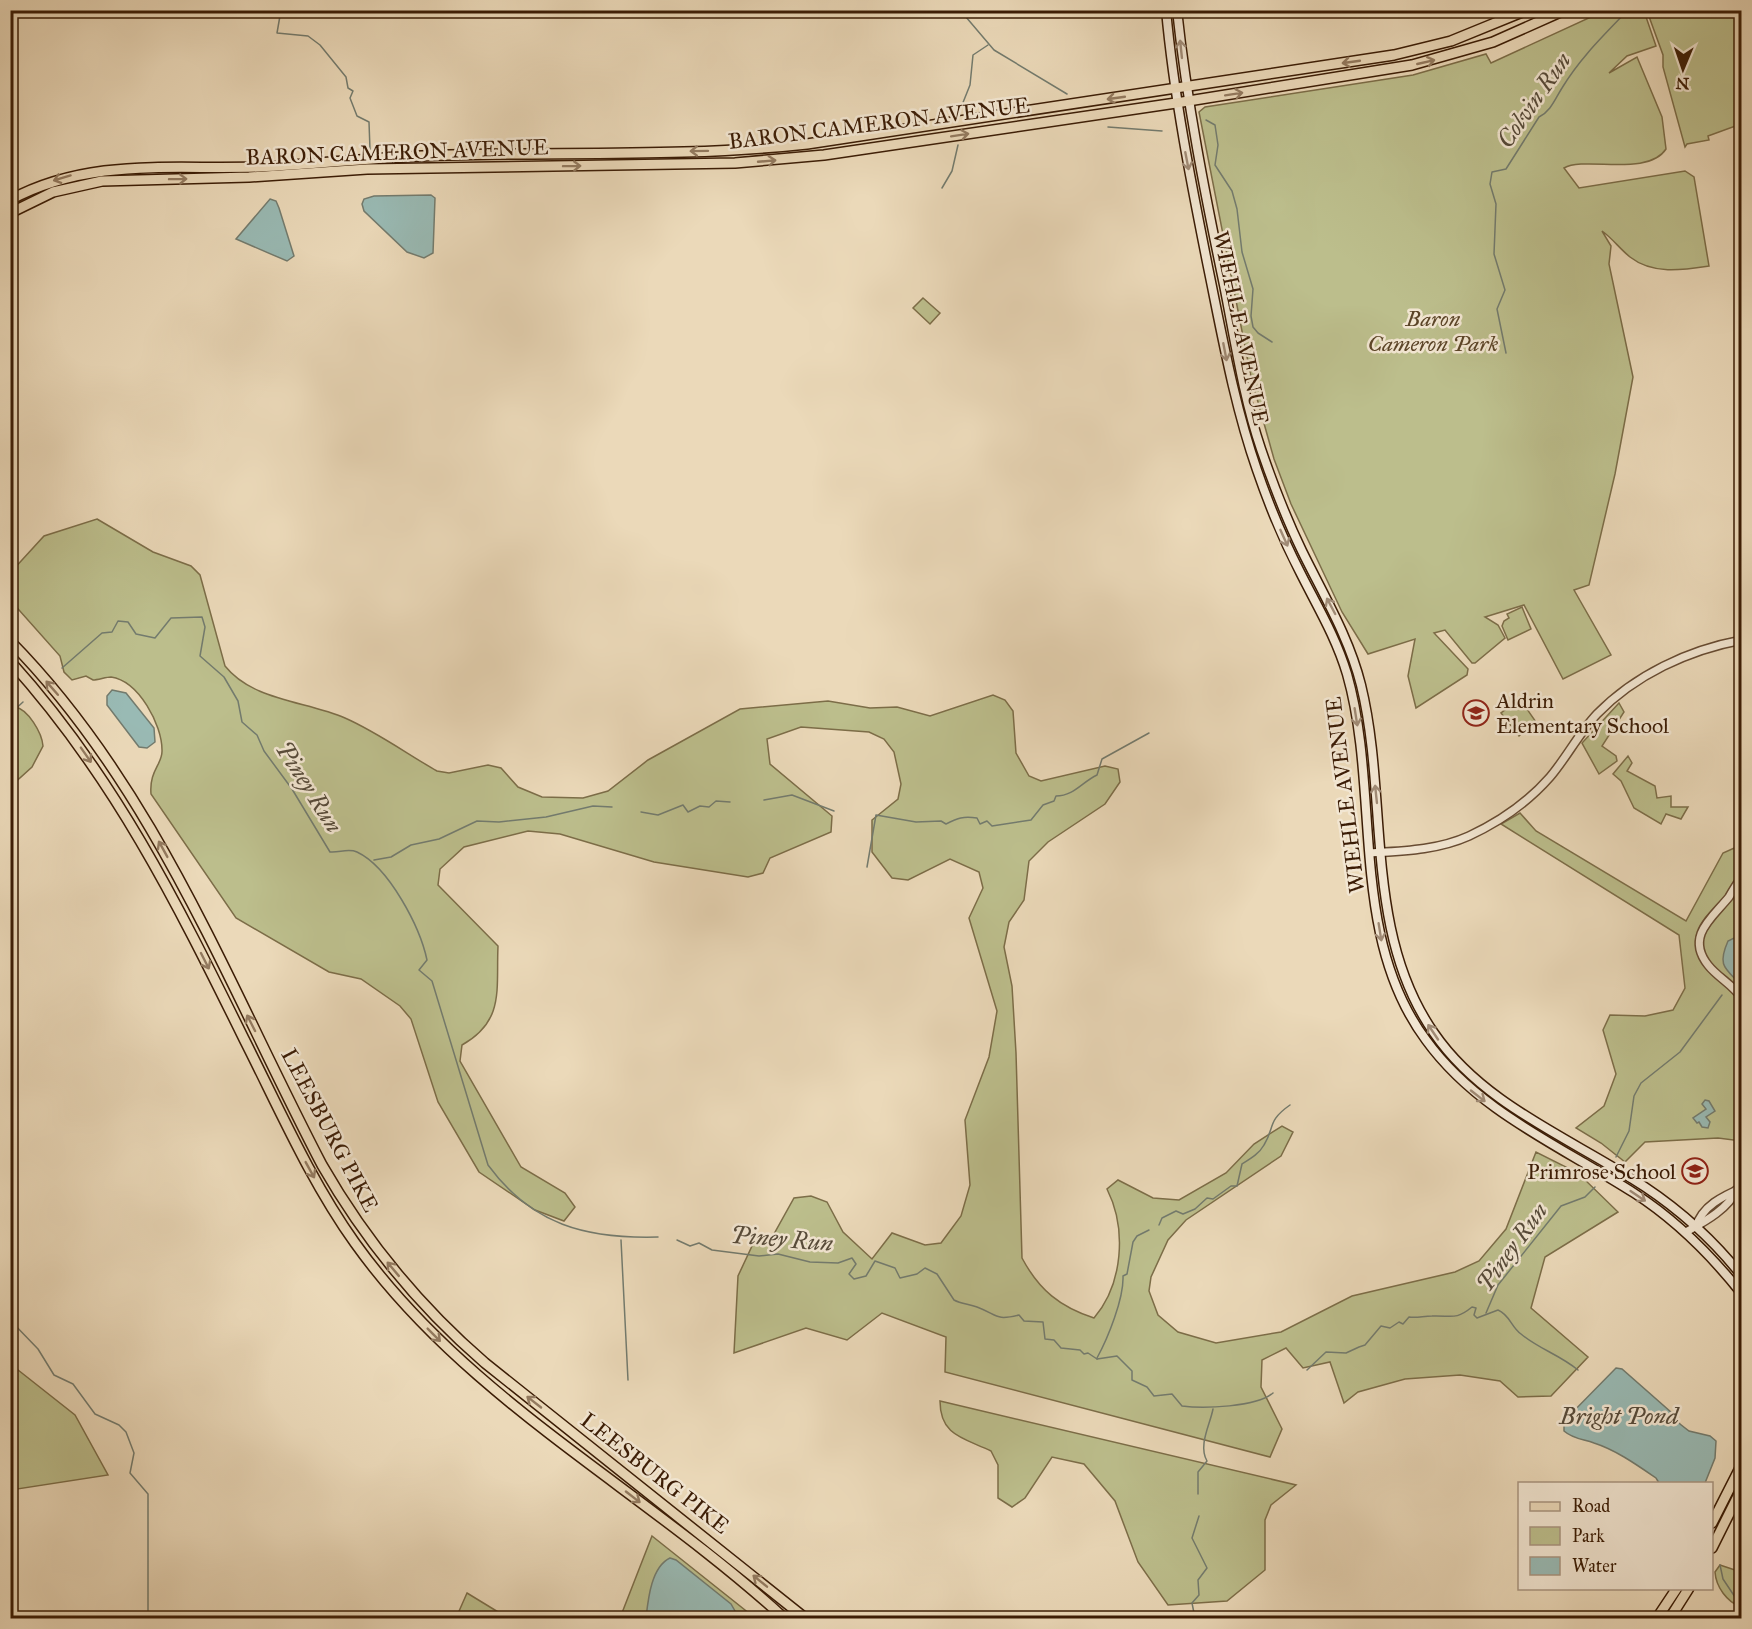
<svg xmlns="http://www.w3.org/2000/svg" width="1752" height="1629" viewBox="0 0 1752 1629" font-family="'IM FELL Great Primer',serif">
<rect width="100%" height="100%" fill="#ebd9b9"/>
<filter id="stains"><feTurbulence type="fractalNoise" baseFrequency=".00333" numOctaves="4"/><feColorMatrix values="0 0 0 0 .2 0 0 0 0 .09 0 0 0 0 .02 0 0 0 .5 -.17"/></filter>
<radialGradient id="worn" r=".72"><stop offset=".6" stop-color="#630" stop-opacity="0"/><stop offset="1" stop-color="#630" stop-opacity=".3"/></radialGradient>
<!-- green -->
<g fill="#bcbe8c" stroke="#7c6d48" stroke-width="1.5">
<path d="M1606 10 1644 11 1656 46 1627 56 1609 73 1637 57 1662 117 1666 149C1648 177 1585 156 1564 168L1579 188 1685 171 1694 177 1709 266C1683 270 1653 275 1630 257 1620 249 1612 238 1602 231L1611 246 1609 264 1633 377 1615 474 1589 585 1574 590 1611 655 1563 679 1524 605 1485 617 1498 625 1505 638 1475 663H1472L1445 630 1434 633 1468 669 1467 675 1416 708 1408 676 1415 639 1368 654 1342 612 1291 504 1274 459 1251 377 1199 112 1205 107 1413 75 1486 54 1491 63Z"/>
<path d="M1647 11H1741V124L1708 136 1709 140 1687 144 1685 147 1663 67V55Z"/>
<path d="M923 298 940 313 930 324 913 308Z"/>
<path d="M97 519 153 552 191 566 200 575 225 666C253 701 306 701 345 718 377 732 407 754 437 771L449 773 488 765 501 768 518 787 542 797 583 798 608 791 648 760 740 709 828 701 870 708 897 707 930 716 993 695 1005 700 1013 711 1016 753 1029 776 1041 781 1105 766 1118 769 1120 782 1105 804 1048 842 1029 861 1024 900 1009 922 1004 947 1012 986 1016 1053 1022 1258C1039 1290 1060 1307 1094 1318 1123 1284 1127 1229 1107 1189L1118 1180 1153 1198 1179 1200 1226 1173 1254 1144 1282 1126 1293 1132 1281 1156 1186 1220 1168 1240 1151 1277 1149 1291 1158 1315 1178 1332 1216 1343 1281 1332 1352 1296 1455 1272 1479 1261 1506 1229 1536 1152 1578 1173 1618 1212 1545 1257 1531 1308 1588 1357 1551 1396 1518 1397 1500 1381 1460 1375 1405 1379 1358 1392 1344 1403 1330 1362 1303 1368 1286 1348 1262 1360 1261 1387 1282 1429 1270 1457 945 1372 946 1337 882 1313 847 1340 806 1328 734 1353 738 1276 753 1244 770 1241 794 1198 811 1196 827 1202 843 1232 872 1259 892 1233 925 1245 941 1243 961 1216 970 1185 965 1120 989 1057 997 1011 969 918 983 888 979 872 950 859 908 880 892 878 872 852V820L898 799 901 784 894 752 884 739 869 732 801 727 767 739 770 764 832 816 831 832 770 858 763 873 748 877 654 862 560 834 528 831 464 847 440 869 438 885 498 946C496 989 505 1021 462 1045L460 1061 521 1167 565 1193 575 1207 564 1221 535 1210 479 1172 438 1102 411 1019 400 1006 361 979 329 972 236 918 151 794C149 770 163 764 162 750 162 725 139 681 111 677 106 677 98 680 93 680L86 676 72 680 64 672 60 656 11 601V572L44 536Z"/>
<path d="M1522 607 1531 629 1508 640 1502 626 1504 621 1509 618 1507 614Z"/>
<path d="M1520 699 1536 722 1519 736 1501 713Z"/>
<path d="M1619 703 1624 712 1602 746 1616 756 1617 761 1599 774 1582 743Z"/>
<path d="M15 707C28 709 42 733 43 746L32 767 11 786V708Z"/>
<path d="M1628 756 1632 763 1627 771 1655 786 1657 798 1671 796V807H1688L1681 819 1666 814 1661 824 1634 808 1621 781 1613 774Z"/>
<path d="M1520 813 1536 831 1686 921 1723 853 1741 845V1141L1718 1138 1645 1142 1625 1162 1601 1143 1576 1128 1604 1106 1616 1074 1603 1030 1610 1015 1645 1016 1673 1010 1685 988 1679 935 1501 824Z"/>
<path d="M13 1366 75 1415 108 1475 11 1490 10 1367Z"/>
<path d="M940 1401 1296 1485 1271 1505 1265 1520V1570L1227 1601 1168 1605 1138 1562 1115 1501 1084 1464 1052 1457 1025 1498 1012 1507 998 1498V1465L991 1451C964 1438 940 1436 940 1401Z"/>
<path d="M652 1536 755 1618H620Z"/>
<path d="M1720 1565 1741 1572V1607C1727 1602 1716 1587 1715 1572Z"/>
<path d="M467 1593 508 1618H456Z"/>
</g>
<!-- water -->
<g fill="#99bab4" stroke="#737b6e" stroke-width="1.5">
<path d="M431 195 435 198 433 253 424 258 407 252 364 211 362 204 364 199 374 196Z"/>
<path d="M270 199 276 201 279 208 294 256 287 261 236 239Z"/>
<path d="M112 690 126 693 154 728 155 742 147 748 139 747 107 705V696Z"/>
<path d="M1736 937 1741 940V985C1725 968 1717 966 1728 941Z"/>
<path d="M1705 1100 1709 1101 1715 1111 1706 1117 1710 1122 1708 1128 1702 1127 1699 1122 1697 1123 1693 1118 1706 1109 1702 1104Z"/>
<path d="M1616 1368 1622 1369 1672 1413 1680 1424 1689 1431 1710 1436 1716 1441 1715 1458 1705 1483H1659L1656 1478C1637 1465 1616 1450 1594 1443 1583 1439 1573 1439 1564 1431V1421Z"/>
<path d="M670 1558 676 1560 731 1604 735 1611 732 1618H646C648 1600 651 1567 670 1558Z"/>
</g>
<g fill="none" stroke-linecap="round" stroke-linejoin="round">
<!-- stream -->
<g stroke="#737b6e" stroke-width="1.5">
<path d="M281 10 277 33 308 36 320 45 346 77 348 88 353 91 350 98 357 116 369 122 370 150"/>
<path d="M960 10 994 50 1067 94"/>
<path d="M962 105 970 85 973 55 988 45"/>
<path d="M1206 120 1215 125 1218 145 1215 165 1232 191 1237 209 1242 252 1253 289 1251 316 1253 327 1258 333 1272 342"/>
<path d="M1108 127 1162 131"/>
<path d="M942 188 952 171 958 145"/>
<path d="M1506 353 1497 309 1505 290 1494 254 1496 204 1490 184 1492 172 1506 169 1539 117C1551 111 1555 99 1562 88 1580 58 1604 35 1628 10"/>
<path d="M62 668 102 633 112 632 118 621 128 622 136 634 155 638 171 618 202 617 205 627 200 656 224 677 238 701 242 722 257 735 264 751 292 789 330 852C339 853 348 848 357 852 389 867 420 927 427 960L419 970 432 981 488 1165C532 1225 586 1239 658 1237"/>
<path d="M10 714 23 702"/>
<path d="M764 800 792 795 834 811"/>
<path d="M641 812 658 815 683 805 688 812 700 806 709 807 716 801 730 802"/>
<path d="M374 860 391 857 411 845 439 839 477 821 499 822 546 817 593 806 612 807"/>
<path d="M867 867 876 815 916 822 941 821 946 824C958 818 963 816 977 818L980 824 987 821 992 826 1031 820 1043 805 1054 801 1056 796C1074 796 1082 782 1097 775L1102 759 1149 733"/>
<path d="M1616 1157 1629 1131 1634 1096 1641 1083 1680 1052 1722 995"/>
<path d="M1159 1225 1162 1218 1176 1211 1183 1214 1195 1209 1207 1198 1213 1199 1231 1186H1237L1242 1164C1250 1159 1259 1154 1264 1145 1275 1127 1267 1121 1290 1105"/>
<path d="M621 1240 628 1380"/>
<path d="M677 1240 690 1246 699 1243 712 1250 759 1256 778 1254 810 1262 838 1263 852 1258 856 1264 849 1274 854 1279 866 1276 875 1261 895 1268 900 1278 917 1274 925 1268 937 1274 954 1300C961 1304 969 1304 977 1307 998 1315 995 1321 1019 1315L1024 1321 1043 1322 1045 1339 1054 1340 1061 1348 1080 1350 1084 1354 1088 1353 1097 1359"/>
<path d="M1486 1313 1498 1285 1561 1206 1585 1197 1595 1187"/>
<path d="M10 1320 38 1349 54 1375 73 1384 95 1414 119 1425 126 1432 134 1453 130 1473 148 1494V1618"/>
<path d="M1097 1358C1108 1338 1124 1298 1123 1276L1127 1274 1133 1242 1137 1236 1149 1230"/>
<path d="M1097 1359 1117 1356 1132 1371V1380L1147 1387 1154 1396 1172 1394 1182 1406C1203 1409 1257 1407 1273 1393"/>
<path d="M1307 1370 1326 1352 1346 1353 1359 1347 1365 1345 1381 1326 1390 1328 1399 1322 1403 1324 1409 1317C1418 1318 1423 1316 1432 1316 1451 1315 1455 1321 1472 1307L1476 1308 1474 1315 1477 1318 1498 1310C1510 1315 1511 1327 1521 1334 1539 1349 1560 1355 1578 1370"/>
<path d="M1198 1494V1472L1207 1461C1198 1445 1210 1425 1213 1409"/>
<path d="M1720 1565 1723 1579 1735 1597 1742 1615"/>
<path d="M1195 1618 1192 1603 1199 1595 1198 1580 1207 1568 1192 1538 1199 1516"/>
</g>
<!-- tertiary casing -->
<g stroke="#674b32" stroke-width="10">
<g id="tertiary">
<path d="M1370 853C1404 851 1438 850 1469 836 1499 822 1529 801 1550 777 1567 757 1579 733 1597 714 1635 675 1688 650 1742 640"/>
<path d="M1742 877C1737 883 1733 890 1729 897 1713 917 1685 936 1708 965 1718 978 1734 985 1742 999"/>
<path d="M1696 1227C1702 1206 1723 1196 1742 1188"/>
<path d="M1686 1232C1702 1223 1729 1209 1736 1190"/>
</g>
</g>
<!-- secondary casing -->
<g stroke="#3b1c05" stroke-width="11">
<g id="secondary">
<path d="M1166 10C1174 97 1191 182 1208 267 1222 335 1234 404 1257 470 1269 505 1283 539 1300 572 1317 606 1336 637 1347 674 1381 793 1348 935 1426 1040 1478 1112 1561 1146 1634 1193 1676 1220 1711 1255 1742 1294"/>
<path d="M1177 10C1187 103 1205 194 1224 285 1235 340 1243 396 1261 449 1273 484 1286 518 1302 551 1324 596 1349 637 1361 685 1389 799 1363 931 1434 1033 1484 1106 1573 1139 1645 1187 1681 1211 1715 1242 1742 1276"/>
</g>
</g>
<!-- primary casing -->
<g stroke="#3b1c05" stroke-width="12">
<g id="primary">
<path d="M10 200C90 157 172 170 259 167 322 164 385 156 449 155 568 152 689 157 807 144L1394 55 1451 41 1527 10"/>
<path d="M10 213 53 192 102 181 249 177 367 169 735 163 824 155 1176 103 1412 65 1493 42 1565 10"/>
<path d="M1712 1523 1742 1464"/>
<path d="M1712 1548 1742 1488"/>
<path d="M1657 1618 1677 1588"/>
<path d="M1670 1618 1689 1588"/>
</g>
</g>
<!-- trunk casing -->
<g stroke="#3b1c05" stroke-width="12">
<g id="trunk">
<path d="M10 641C155 788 228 985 322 1165 365 1240 419 1306 485 1363L805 1618"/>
<path d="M10 661C114 776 176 901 244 1039 279 1108 310 1180 355 1243 467 1400 645 1490 784 1618"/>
</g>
</g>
<!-- tertiary -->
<use href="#tertiary" stroke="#f2e6d2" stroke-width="7"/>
<!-- secondary -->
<use href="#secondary" stroke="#f2e6d2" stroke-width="8"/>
<!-- primary -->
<use href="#primary" stroke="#ebd9b9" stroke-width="9"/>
<!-- trunk -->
<use href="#trunk" stroke="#ebd9b9" stroke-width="9"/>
</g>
<!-- one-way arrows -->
<defs><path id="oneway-shaft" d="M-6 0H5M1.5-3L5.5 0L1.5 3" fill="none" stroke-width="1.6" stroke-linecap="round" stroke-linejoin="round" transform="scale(1.5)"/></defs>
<g stroke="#a08b76">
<use href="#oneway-shaft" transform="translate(1181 49) rotate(-96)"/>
<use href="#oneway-shaft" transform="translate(1187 161) rotate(79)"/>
<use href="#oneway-shaft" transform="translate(1225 352) rotate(79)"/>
<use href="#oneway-shaft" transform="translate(1284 538) rotate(66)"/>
<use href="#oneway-shaft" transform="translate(1331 606) rotate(-118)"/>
<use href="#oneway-shaft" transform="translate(1356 717) rotate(81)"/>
<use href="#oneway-shaft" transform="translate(1376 794) rotate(-96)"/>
<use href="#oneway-shaft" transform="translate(1380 932) rotate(81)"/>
<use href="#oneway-shaft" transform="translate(1433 1032) rotate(-124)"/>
<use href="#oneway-shaft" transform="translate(1478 1096) rotate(38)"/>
<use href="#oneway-shaft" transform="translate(1638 1196) rotate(34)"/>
</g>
<g stroke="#937a5f">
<use href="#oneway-shaft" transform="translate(1351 62) rotate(172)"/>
<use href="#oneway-shaft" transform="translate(1426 62) rotate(-13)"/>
<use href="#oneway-shaft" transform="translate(1234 94) rotate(-9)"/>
<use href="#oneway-shaft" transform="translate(1116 98) rotate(172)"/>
<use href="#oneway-shaft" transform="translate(960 135) rotate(-9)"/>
<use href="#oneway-shaft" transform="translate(699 151) rotate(179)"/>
<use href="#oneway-shaft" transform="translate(767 161) rotate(-5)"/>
<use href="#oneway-shaft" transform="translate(572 166) rotate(-1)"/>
<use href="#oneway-shaft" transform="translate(62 178) rotate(163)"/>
<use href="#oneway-shaft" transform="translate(178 179) rotate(-1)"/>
<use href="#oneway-shaft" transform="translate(52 688) rotate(-131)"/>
<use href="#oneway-shaft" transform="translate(86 755) rotate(55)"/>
<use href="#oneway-shaft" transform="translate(163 849) rotate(-119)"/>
<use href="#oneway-shaft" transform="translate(205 961) rotate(63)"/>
<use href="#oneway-shaft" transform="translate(251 1023) rotate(-117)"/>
<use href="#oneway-shaft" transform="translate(310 1170) rotate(61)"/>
<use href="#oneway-shaft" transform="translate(393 1269) rotate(-130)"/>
<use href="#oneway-shaft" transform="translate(434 1335) rotate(45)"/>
<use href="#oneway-shaft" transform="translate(534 1402) rotate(-142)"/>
<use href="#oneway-shaft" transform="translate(633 1497) rotate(38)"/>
<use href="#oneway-shaft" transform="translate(760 1581) rotate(-141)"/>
</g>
<!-- icons -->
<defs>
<g id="school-ring" transform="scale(1.35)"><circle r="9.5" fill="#f2e6d2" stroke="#8f2418" stroke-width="1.5"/><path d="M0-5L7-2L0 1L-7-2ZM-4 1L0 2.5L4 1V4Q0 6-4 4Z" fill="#8f2418"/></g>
</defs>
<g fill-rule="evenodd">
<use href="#school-ring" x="1476" y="713"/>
<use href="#school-ring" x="1695" y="1171"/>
</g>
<g text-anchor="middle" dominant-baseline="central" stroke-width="5" stroke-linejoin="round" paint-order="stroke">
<!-- street labels -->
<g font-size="22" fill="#3b1c05" stroke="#f2e6d2">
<text transform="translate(879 123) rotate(-7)">BARON CAMERON AVENUE</text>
<text transform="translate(397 152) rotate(-2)">BARON CAMERON AVENUE</text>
<text transform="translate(1241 328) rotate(78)">WIEHLE AVENUE</text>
<text transform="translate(1345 795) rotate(-97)">WIEHLE AVENUE</text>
<text transform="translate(330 1130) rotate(62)">LEESBURG PIKE</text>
<text transform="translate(655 1473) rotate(38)">LEESBURG PIKE</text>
</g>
<!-- park labels -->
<g font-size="22" font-style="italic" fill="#5b4427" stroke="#f2e6d2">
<text x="1433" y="318">Baron<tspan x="1433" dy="25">Cameron Park</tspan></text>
</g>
<!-- poi labels -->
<g font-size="22" fill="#3b1c05" stroke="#f2e6d2" text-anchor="start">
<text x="1496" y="700">Aldrin<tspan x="1496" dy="25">Elementary School</tspan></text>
<text x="1676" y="1171" text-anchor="end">Primrose School</text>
</g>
<!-- water labels -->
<g font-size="24" font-style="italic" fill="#574b3a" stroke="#f2e6d2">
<text transform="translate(1534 100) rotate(-55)">Colvin Run</text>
<text transform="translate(309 787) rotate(58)">Piney Run</text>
<text transform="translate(782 1239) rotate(5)">Piney Run</text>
<text transform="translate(1512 1247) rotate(-54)">Piney Run</text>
<text x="1619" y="1416">Bright Pond</text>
</g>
</g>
<!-- margin -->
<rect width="1752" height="1629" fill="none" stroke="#ebd9b9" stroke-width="36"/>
<rect x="12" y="12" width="1728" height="1605" fill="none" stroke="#3b1c05" stroke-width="3"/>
<rect x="18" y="18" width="1716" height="1593" fill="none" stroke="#3b1c05" stroke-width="1.5"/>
<!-- legend -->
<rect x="1518" y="1482" width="195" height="108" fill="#f2e6d2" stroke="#a99580" stroke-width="1.5"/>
<rect x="1530" y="1502" width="30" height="9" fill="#ebd9b9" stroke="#a99580" stroke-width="1.5"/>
<text x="1572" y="1512" font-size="18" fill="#3b1c05">Road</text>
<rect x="1530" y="1527" width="30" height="18" fill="#bcbe8c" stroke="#a99580" stroke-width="1.5"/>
<text x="1572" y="1542" font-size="18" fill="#3b1c05">Park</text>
<rect x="1530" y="1557" width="30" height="18" fill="#99bab4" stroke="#a99580" stroke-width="1.5"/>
<text x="1572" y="1572" font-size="18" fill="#3b1c05">Water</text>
<!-- north arrow -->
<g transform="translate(1683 69) rotate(182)" stroke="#f2e6d2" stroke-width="4.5" paint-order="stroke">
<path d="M0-4.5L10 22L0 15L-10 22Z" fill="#3b1c05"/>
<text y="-9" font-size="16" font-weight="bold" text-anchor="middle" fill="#3b1c05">N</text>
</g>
<rect width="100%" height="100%" filter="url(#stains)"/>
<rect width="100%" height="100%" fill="url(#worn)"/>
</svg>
